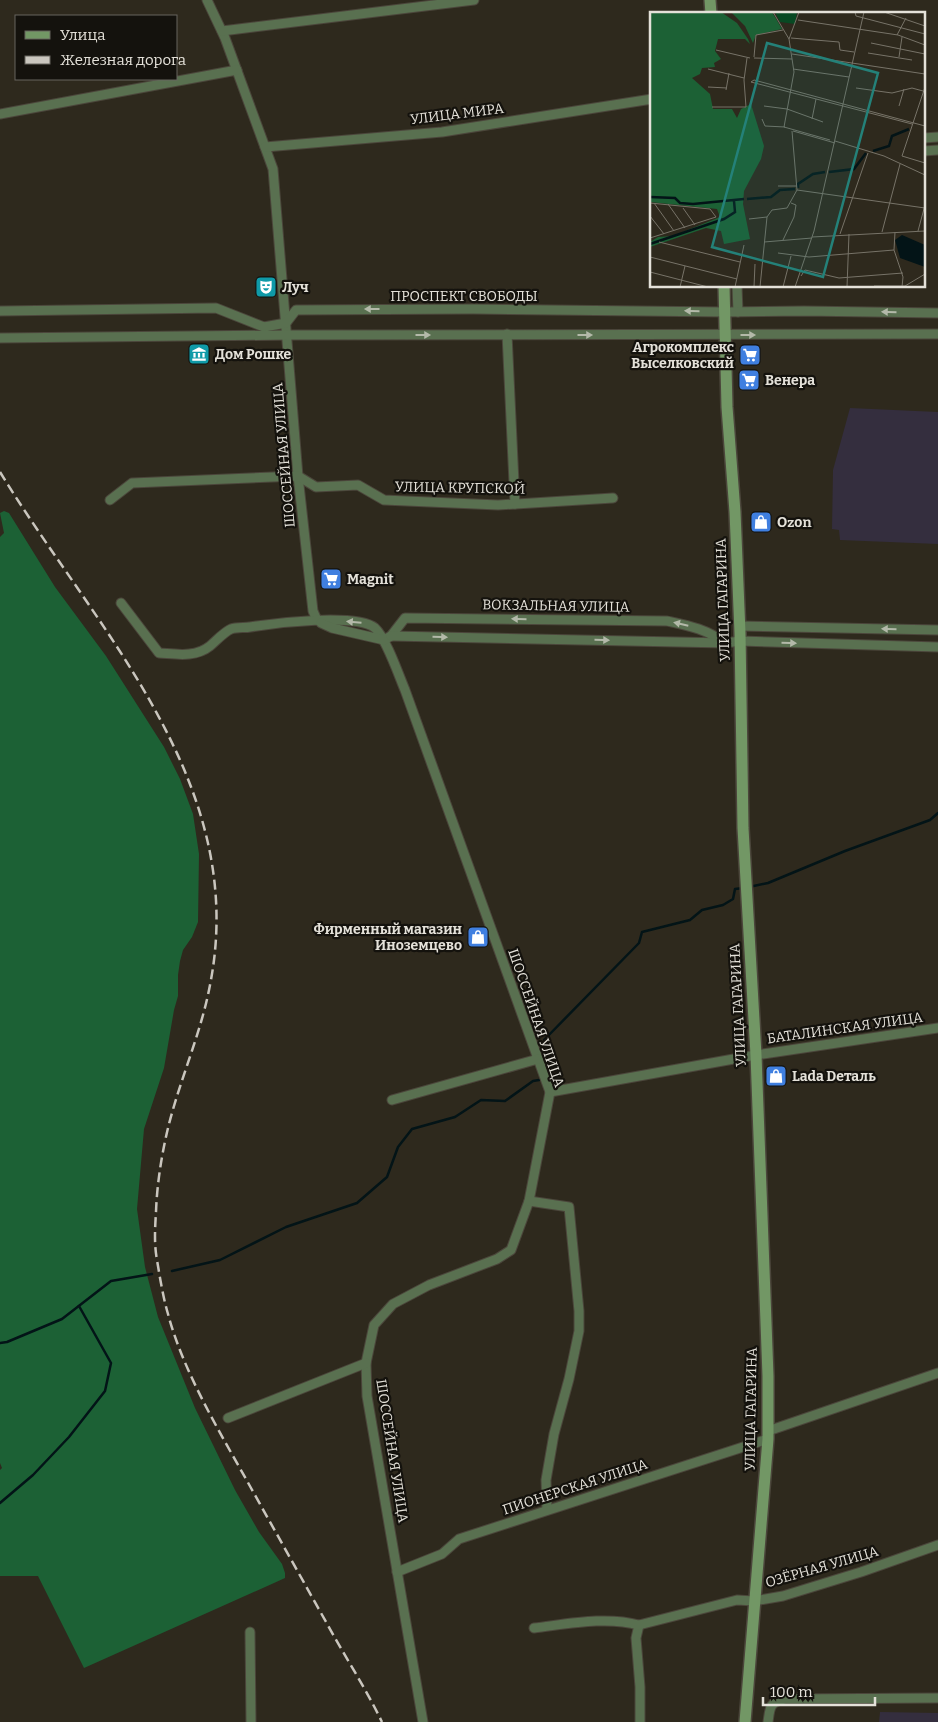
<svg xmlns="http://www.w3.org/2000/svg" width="938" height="1722" viewBox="0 0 938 1722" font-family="Bitter,serif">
<rect width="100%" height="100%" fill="#2e291d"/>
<!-- education -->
<g fill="#342e3e">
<path d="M850 408 938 412V544L840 540 839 530 832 529 833 470Z"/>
<path d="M880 1712 938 1713V1722H879Z"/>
</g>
<!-- forest -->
<path fill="#1c6135" d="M4 511 9 513 55 587 106 656 164 747 180 779 193 814 199 854 198 922 192 937 183 950 180 961 178 975V996L174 1010 164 1068 144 1129 137 1209 145 1267 158 1317 195 1408 235 1490 259 1532 282 1564 285 1573V1578L274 1583 84 1668 38 1576H0V1470L2 1468 0 1463V537L4 533 0 513Z"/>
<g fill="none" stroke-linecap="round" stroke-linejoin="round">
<!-- stream -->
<g stroke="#031417" stroke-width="2.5">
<path d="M749 887 768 883 845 851 930 820 938 813"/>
<path d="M551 1076 560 1074 544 1040 639 943 642 932 690 920 702 910 723 905 733 899 735 889 743 888"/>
<path d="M172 1271 220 1260 286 1227 357 1203 387 1177 398 1147 412 1129 455 1117 481 1100 505 1101 533 1081 539 1080"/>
<path d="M0 1343 7 1342 62 1319 111 1281 152 1274"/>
<path d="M0 1503 33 1475 69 1437 105 1391 111 1363 79 1306"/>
</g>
<!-- street casing -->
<g stroke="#4b463b" stroke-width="11">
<g id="street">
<path d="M207 0 225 38 273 169 298 476 313 611 317 620"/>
<path d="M222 31 474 0"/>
<path d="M0 114 237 70"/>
<path d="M924 138 938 137"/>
<path d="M265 147 442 132 652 99"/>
<path d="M924 151 938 150"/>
<path d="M737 286 738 312"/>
<path d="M0 311 216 308 264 327 286 323 296 310 473 309 725 312 804 311 938 313"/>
<path d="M507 334 515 504"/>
<path d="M0 338 292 335 938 334"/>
<path d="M110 500 132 483 298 476 316 487 358 485 384 500 498 505 613 498"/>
<path d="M121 603 159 653C176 654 195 658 210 646 216 641 224 632 231 629 237 627 245 628 250 627 275 623 357 613 375 628 386 638 399 676 405 690L550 1092 529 1201 511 1250 497 1259 429 1285 393 1304 374 1325 366 1363 367 1396 423 1722"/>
<path d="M321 623 332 628 384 640 391 636 405 618 667 621C690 626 706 629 725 643"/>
<path d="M740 626 938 630"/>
<path d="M391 636 726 643 740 641 938 647"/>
<path d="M550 1092 756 1055 938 1028"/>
<path d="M392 1100 538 1059"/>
<path d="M529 1201 569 1207 579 1311V1331L569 1379 554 1434 546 1480 547 1510"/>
<path d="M228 1418 366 1363"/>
<path d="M768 1431 938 1373"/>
<path d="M397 1572 442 1554 459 1539 768 1439"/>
<path d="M639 1625 636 1638 640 1687V1722"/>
<path d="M534 1628C568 1624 606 1616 639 1625L737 1600 754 1601 783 1596 861 1572 938 1545"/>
<path d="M250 1632 251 1722"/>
<path d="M768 1722C770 1708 769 1702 785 1699L938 1698"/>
</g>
</g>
<!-- secondary casing -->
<g stroke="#4b463b" stroke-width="14">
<g id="secondary">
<path d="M710 0 711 14"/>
<path d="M724 286 727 407 735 512 740 633 743 828 756 1055 768 1376V1439L745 1722"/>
</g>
</g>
<!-- street -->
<use href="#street" stroke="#597050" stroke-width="9"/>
<!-- secondary -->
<use href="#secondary" stroke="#729765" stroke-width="11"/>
<!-- rail -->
<path stroke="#cac6be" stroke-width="2.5" stroke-dasharray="10 5" stroke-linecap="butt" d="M0 472C97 631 250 783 210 985 201 1033 181 1077 169 1124 162 1152 157 1183 156 1212 155 1228 154 1244 157 1260 160 1278 163 1297 168 1314 184 1374 221 1434 251 1488 279 1538 307 1588 335 1638 351 1666 368 1693 382 1722"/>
</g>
<!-- one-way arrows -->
<defs><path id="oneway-solid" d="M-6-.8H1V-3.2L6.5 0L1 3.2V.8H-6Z" transform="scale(1.25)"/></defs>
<g fill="#b3b9a9">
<use href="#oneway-solid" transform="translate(372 309) rotate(180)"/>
<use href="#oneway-solid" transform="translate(692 311) rotate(-179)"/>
<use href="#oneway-solid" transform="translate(889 312) rotate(-179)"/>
<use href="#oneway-solid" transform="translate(423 335)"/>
<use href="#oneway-solid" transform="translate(585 335)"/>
<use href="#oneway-solid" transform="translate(748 335)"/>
<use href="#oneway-solid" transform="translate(519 619) rotate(-179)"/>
<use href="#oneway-solid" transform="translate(354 622) rotate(-175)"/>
<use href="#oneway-solid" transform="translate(681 624) rotate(-167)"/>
<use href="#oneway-solid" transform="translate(889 629) rotate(-179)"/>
<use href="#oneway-solid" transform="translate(440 637) rotate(1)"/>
<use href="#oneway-solid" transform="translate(602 640) rotate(1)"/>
<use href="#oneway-solid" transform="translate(789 643) rotate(2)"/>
</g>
<!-- icons -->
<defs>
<g id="theatre-square" transform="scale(1.125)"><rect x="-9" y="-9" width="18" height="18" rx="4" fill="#0f9aa8" stroke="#14120d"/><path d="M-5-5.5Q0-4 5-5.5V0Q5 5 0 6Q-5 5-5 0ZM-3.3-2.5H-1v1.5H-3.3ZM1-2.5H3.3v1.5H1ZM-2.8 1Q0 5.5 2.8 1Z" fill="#fff"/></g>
<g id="museum-square" transform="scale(1.125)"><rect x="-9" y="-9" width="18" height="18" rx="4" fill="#0f9aa8" stroke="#14120d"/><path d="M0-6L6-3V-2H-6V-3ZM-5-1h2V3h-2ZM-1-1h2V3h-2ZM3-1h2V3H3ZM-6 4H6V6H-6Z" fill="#fff"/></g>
<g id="supermarket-square" transform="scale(1.125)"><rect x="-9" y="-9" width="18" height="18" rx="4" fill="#3f7fe0" stroke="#14120d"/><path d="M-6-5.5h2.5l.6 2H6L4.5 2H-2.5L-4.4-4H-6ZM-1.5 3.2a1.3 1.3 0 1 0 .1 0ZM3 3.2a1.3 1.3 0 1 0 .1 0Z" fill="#fff"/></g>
<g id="shop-square" transform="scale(1.125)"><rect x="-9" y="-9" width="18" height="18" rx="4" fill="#3f7fe0" stroke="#14120d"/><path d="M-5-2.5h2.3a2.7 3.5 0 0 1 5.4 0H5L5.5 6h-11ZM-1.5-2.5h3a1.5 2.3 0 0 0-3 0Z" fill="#fff"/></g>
</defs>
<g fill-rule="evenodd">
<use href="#theatre-square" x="266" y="287"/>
<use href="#museum-square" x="199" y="354"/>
<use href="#supermarket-square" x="750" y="355"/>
<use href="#supermarket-square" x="749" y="380"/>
<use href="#shop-square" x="761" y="522"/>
<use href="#supermarket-square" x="331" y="579"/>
<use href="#shop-square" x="478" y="937"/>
<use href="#shop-square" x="776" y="1076"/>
</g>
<g text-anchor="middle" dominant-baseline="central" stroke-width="4.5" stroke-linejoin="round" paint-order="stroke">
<!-- street labels -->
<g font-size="14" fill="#e4e1d9" stroke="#14120d">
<text transform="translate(457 114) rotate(-7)">УЛИЦА МИРА</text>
<text x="464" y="296">ПРОСПЕКТ СВОБОДЫ</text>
<text transform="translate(284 455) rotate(-95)">ШОССЕЙНАЯ УЛИЦА</text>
<text transform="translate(460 488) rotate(1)">УЛИЦА КРУПСКОЙ</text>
<text transform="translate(723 600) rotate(-92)">УЛИЦА ГАГАРИНА</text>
<text transform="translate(556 606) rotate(1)">ВОКЗАЛЬНАЯ УЛИЦА</text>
<text transform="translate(738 1005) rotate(-93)">УЛИЦА ГАГАРИНА</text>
<text transform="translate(536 1018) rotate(71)">ШОССЕЙНАЯ УЛИЦА</text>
<text transform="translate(845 1028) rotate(-8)">БАТАЛИНСКАЯ УЛИЦА</text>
<text transform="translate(751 1409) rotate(-89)">УЛИЦА ГАГАРИНА</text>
<text transform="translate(392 1451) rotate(81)">ШОССЕЙНАЯ УЛИЦА</text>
<text transform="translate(575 1487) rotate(-18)">ПИОНЕРСКАЯ УЛИЦА</text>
<text transform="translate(822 1567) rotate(-16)">ОЗЁРНАЯ УЛИЦА</text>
</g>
<!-- poi labels -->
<g font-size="14" font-weight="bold" fill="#e4e1d9" stroke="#14120d" text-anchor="start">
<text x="282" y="287">Луч</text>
<text x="734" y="347" text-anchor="end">Агрокомплекс<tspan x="734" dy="16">Выселковский</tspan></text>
<text x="215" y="354">Дом Рошке</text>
<text x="765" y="380">Венера</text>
<text x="777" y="522">Ozon</text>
<text x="347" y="579">Magnit</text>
<text x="462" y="929" text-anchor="end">Фирменный магазин<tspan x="462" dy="16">Иноземцево</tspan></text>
<text x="792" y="1076">Lada Dеталь</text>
</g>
</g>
<!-- overview -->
<g transform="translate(650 12)">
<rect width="275" height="275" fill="#2e291d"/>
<path d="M125 0H147L145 12 130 10Z" fill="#084923"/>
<path d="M0 0H71L87 11 98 27 100 32 95 27H68L65 39 71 47 64 51 65 55 52 56 50 62 42 66 60 82 63 97H82L87 106 91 97 101 92 114 134 111 147 94 179 93 192 100 227 74 232 71 219 56 216 0 235V230L8 225 23 224 70 205 67 197 0 190ZM81 0H122L132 17 106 23 103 31 95 14Z" fill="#1c6135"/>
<path d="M252 223 275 233V255L250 246 245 228Z" fill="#031417"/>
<path fill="none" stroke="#031417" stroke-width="2.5" d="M223 139 239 134 242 124 259 117M179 160 204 157 216 141M148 176V172L163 162 175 160M0 185 25 186 30 191 43 192 94 187M97 187 121 185 130 178 145 177M0 232 74 207 85 200 84 189"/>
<path fill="none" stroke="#777368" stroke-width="1" d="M123 0 139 27M205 0 206 4 275 22M234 0 275 14M148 8 248 23 275 33M247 23 256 6M141 26 189 30 190 38 204 40M221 31 275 42M66 38 100 46M218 41 262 48M142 42 275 62M104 45 106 23 133 18M249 45 252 25M104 46 142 47M58 57 94 66M143 57 199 65M101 70 104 68 275 114M101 70 262 112M58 75 77 76M275 75 252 144 275 151M206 76 242 81 262 76 273 79M76 78 79 61M114 94 137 97 173 110M249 94 254 77M62 95H96L94 68 97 46M112 107 115 114 135 115M162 107 166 87M134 115 144 60 139 27 149 0M134 115 180 128M143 119 185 131M185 129 234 144 275 163M128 174H147M147 178 275 196M0 191 60 197 66 205 0 226M4 191 24 219M18 192 35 216M33 196 45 213M0 204 14 222M99 207 117 205M268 219 275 193M232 220 250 152M245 220 244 238 253 265 252 275M190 222 218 141M162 225 275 219M133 228 144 205 146 193 141 191M9 230 90 250M114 230 162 226M128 241 159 245 244 238M0 245 87 267M0 260 58 275M151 264 155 258 189 266 253 261M224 274H255L275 262M30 275 35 254M85 275 94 233M104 275 105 252M110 275 117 205 122 198 137 196 147 178 142 119M133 275 141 244M145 275 164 219 214 0M197 275 199 222"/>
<path fill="#248179" fill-opacity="0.15" stroke="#248179" stroke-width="2.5" d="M117 31 228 61 173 265 62 235Z"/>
<rect width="275" height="275" fill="none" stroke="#e4e1d9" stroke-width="2.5"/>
</g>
<!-- legend -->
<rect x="15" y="15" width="162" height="65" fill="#14120d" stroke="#67655f"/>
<rect x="25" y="31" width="25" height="8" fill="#729765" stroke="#67655f"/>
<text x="60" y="40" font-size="15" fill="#e4e1d9">Улица</text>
<rect x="25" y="56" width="25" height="8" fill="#cac6be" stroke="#67655f"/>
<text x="60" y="65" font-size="15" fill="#e4e1d9">Железная дорога</text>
<!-- scale -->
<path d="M763 1697v8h112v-8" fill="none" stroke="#e4e1d9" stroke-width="2.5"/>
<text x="770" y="1697" font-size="15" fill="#e4e1d9" stroke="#14120d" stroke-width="4" paint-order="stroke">100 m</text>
</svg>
